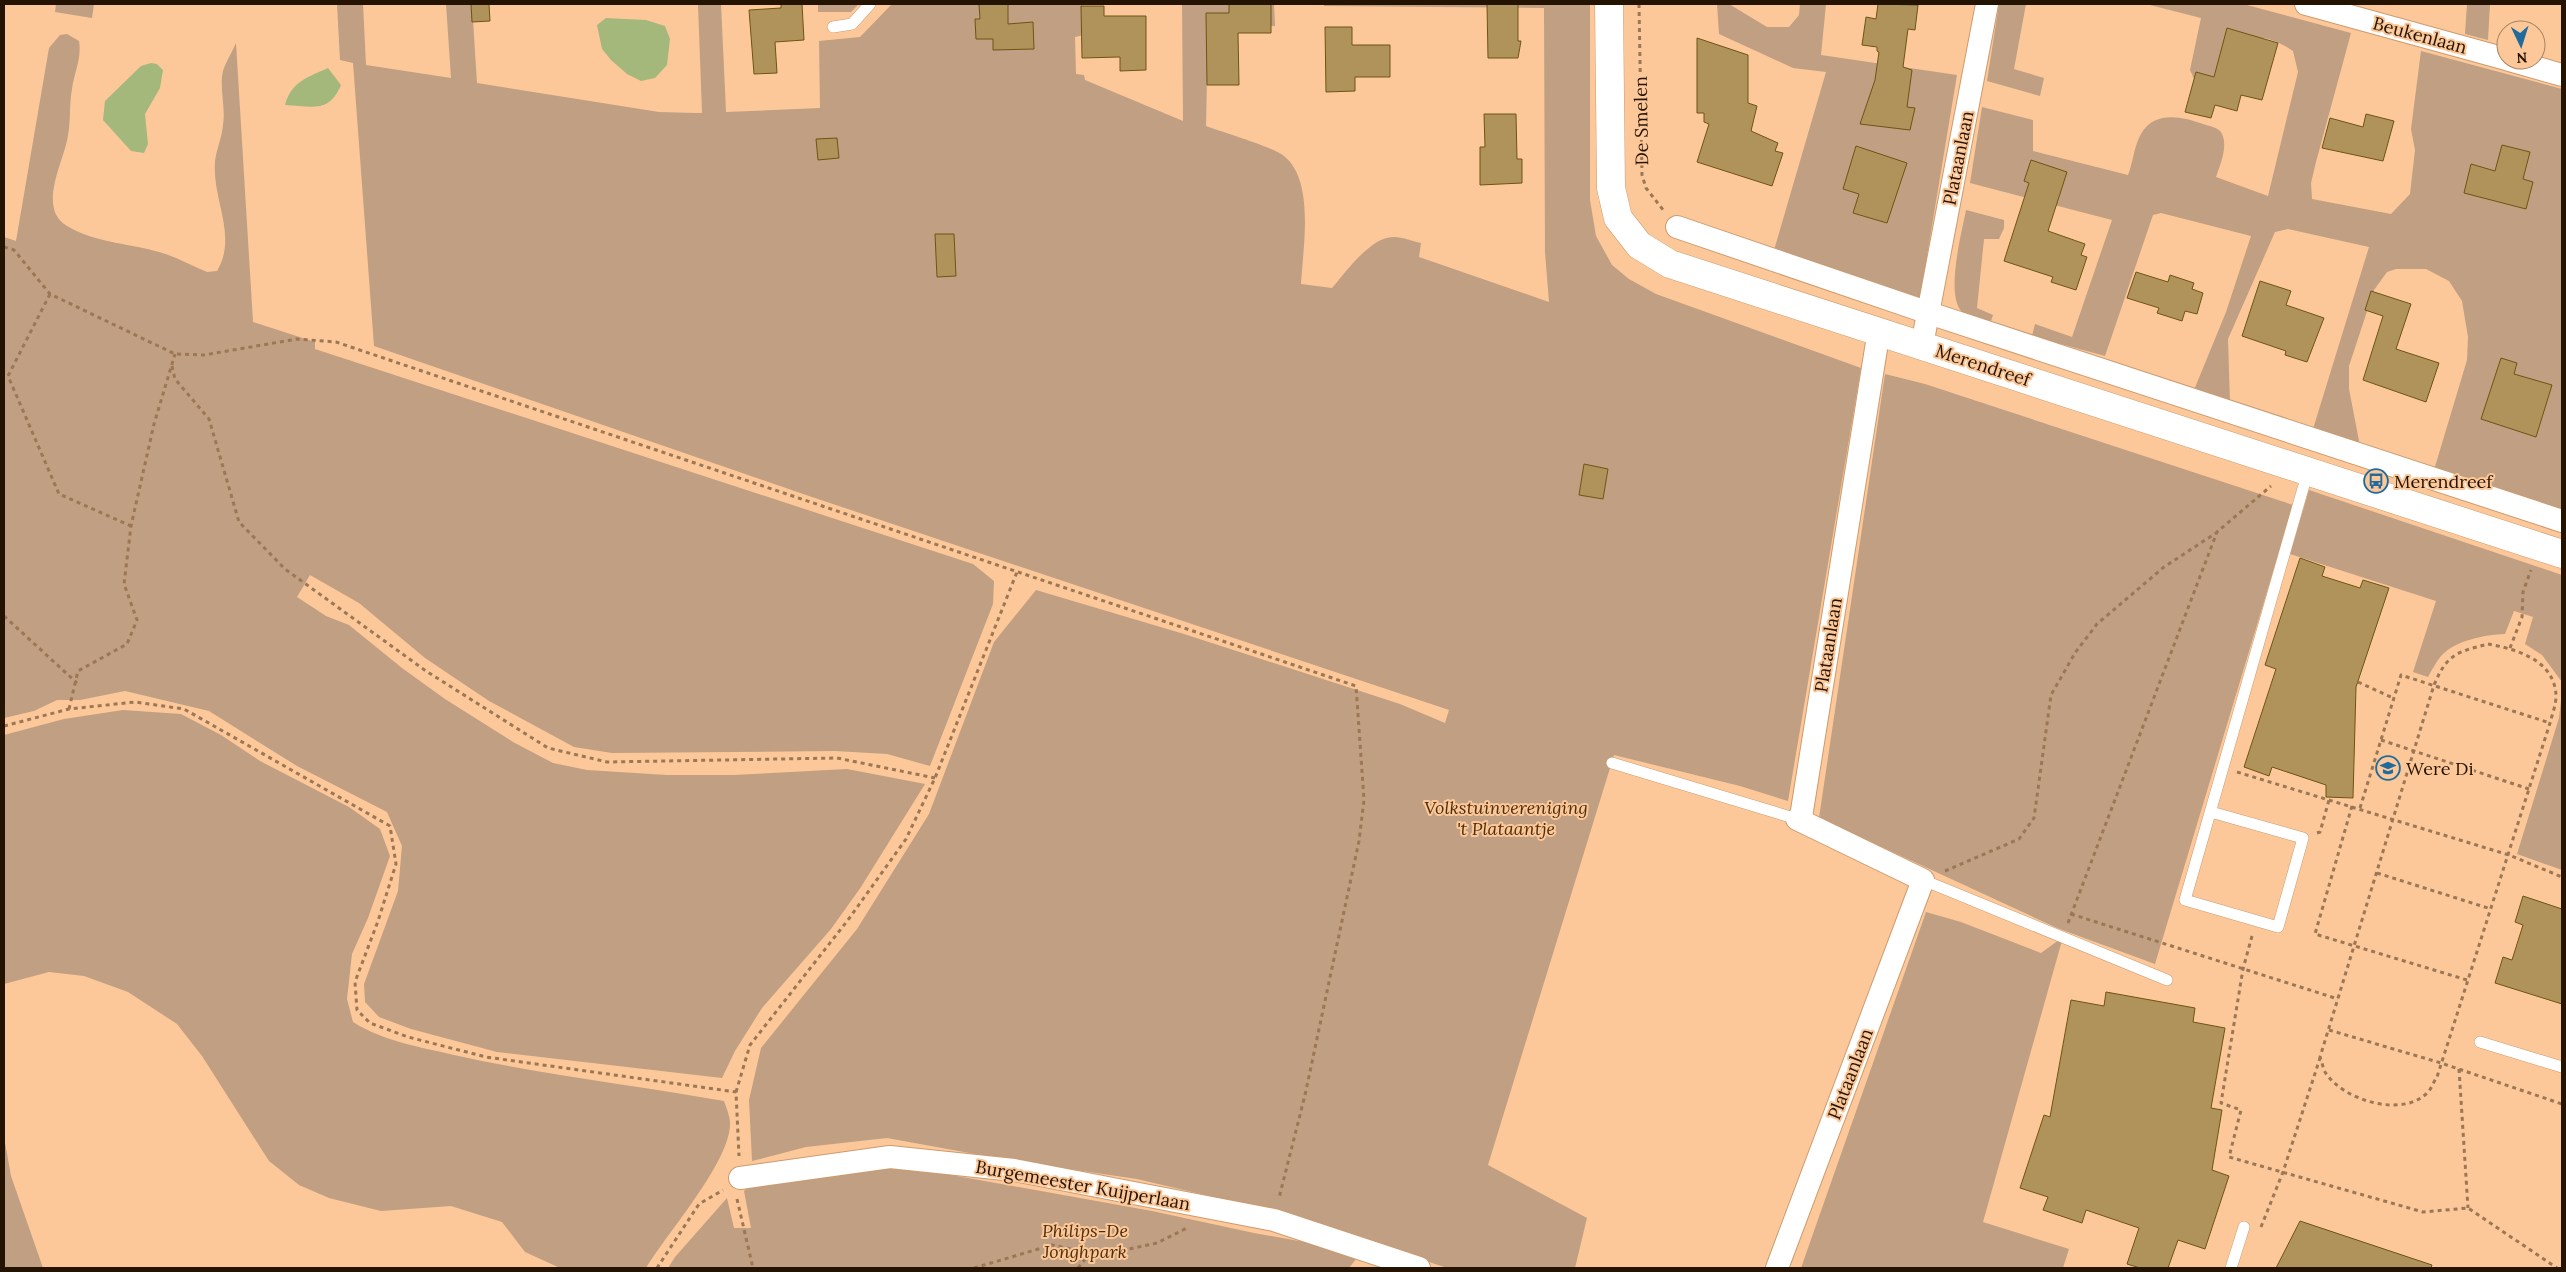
<svg xmlns="http://www.w3.org/2000/svg" width="2566" height="1272" viewBox="0 0 2566 1272" font-family="Lora,serif">
<rect width="100%" height="100%" fill="#fcc899"/>
<!-- green -->
<g fill="#c09f82" fill-rule="evenodd">
<path d="M56 4H94L92 18 55 12Z"/>
<path d="M337 4H363L366 65 451 78 446 4H472L477 83 659 112 696 113H702L698 4H721L726 112 820 108 819 41 860 37 892 4H1082L1084 35 1075 37 1076 74 1084 75 1085 80 1183 121 1182 4H1274L1275 26 1208 29 1206 126C1222 132 1273 147 1284 156 1315 181 1303 247 1301 284L1332 288C1345 273 1371 236 1394 237 1402 237 1412 241 1421 243L1419 257 1549 302 1545 252 1544 8 1324 6V4H1590V200L1596 236 1612 265 1629 279 1656 294 1861 368 1788 801 1740 786 1614 755 1488 1165 1587 1218 1575 1268H1447L1294 1216 1137 1179 1008 1160 887 1138 806 1147 752 1161 749 1100 761 1048 857 929 929 814 994 642 1036 590 1184 634 1400 704 1445 723 1449 710 806 495 374 346 353 63 340 60ZM1584 464 1608 469 1603 499 1579 495Z"/>
<path d="M818 4H859L851 12H818Z"/>
<path d="M1717 4H1729L1767 27H1789L1799 15 1800 4H1826L1821 55 1957 75 1919 304 1770 264 1826 72 1793 68 1719 34Z"/>
<path d="M1999 4H2026L2014 69 2044 78 2040 96 1987 81Z"/>
<path d="M2146 4H2243L2351 33 2316 162 2311 183 2312 199 2391 214 2410 194 2415 150 2411 129 2421 51 2562 89V514L2434 470 2467 360 2468 337 2462 301 2449 281 2426 269H2396L2387 272 2374 290 2349 366V389L2360 446 2313 429 2369 247 2288 229 2275 232 2228 339 2230 402 2194 390 2226 312 2251 236 2161 213 2153 215 2105 356 2032 336 2035 324 2072 337 2112 220 1970 183 1982 107 2033 120V151L2128 175C2133 163 2134 146 2141 134 2155 110 2182 117 2203 124 2209 126 2217 127 2221 132 2229 145 2220 165 2216 177L2268 196 2298 72 2293 51C2281 43 2268 36 2253 38L2231 83 2195 81 2190 70 2201 18Z"/>
<path d="M2467 4H2490L2488 40 2465 34Z"/>
<path d="M67 34 79 41C82 58 74 73 72 89 69 104 71 120 68 135 65 160 36 208 67 226 93 242 126 243 155 251 173 255 190 265 207 272L217 271C238 236 212 200 215 162 216 150 222 138 223 125 226 107 219 88 223 71 226 62 232 52 236 43L253 322 315 342V349L973 564 994 581 993 604 930 766 887 754 835 751 612 753 574 747 489 701 425 658 359 603 310 575 297 597 326 616 349 625 402 668 445 699 513 742 553 763 587 770 667 775H734L847 769 925 784 861 887 831 929 762 1008 735 1051 722 1078 497 1052 411 1029 379 1017 365 1002 364 984 398 891 402 846 387 812 297 766 209 711 125 691 80 700H57L34 711 4 718V237L16 241 49 48 60 35Z"/>
<path d="M1966 210 2004 220V228L1999 239H1984L1977 308 1993 315 1991 321C1983 319 1972 318 1965 314 1943 302 1962 232 1966 210Z"/>
<path d="M1885 374 1925 384 2293 505 2155 964 2057 928 1819 818Z"/>
<path d="M2309 490 2562 575V682L2542 655 2525 644 2533 617 2514 611 2505 634C2484 635 2456 640 2441 656 2436 662 2432 670 2428 677L2413 672 2436 601 2290 554Z"/>
<path d="M2562 692V870L2517 854 2559 718Z"/>
<path d="M123 710 181 714 221 735 260 761 349 807 380 829 390 856 368 918 352 954 347 999 353 1022C383 1041 420 1047 454 1055 543 1075 634 1085 724 1101 726 1107 730 1116 730 1123 731 1161 667 1233 646 1268H560L525 1252 502 1222 451 1206 381 1211 329 1198 299 1185 269 1161 202 1056 177 1024 128 992 84 976 49 972 4 984V735L64 719Z"/>
<path d="M1926 912 1961 922 2041 953 2063 937 1983 1222 2069 1249 2063 1268H1801Z"/>
<path d="M4 1137 11 1176 43 1268H4Z"/>
<path d="M890 1164 1152 1211 1254 1233 1310 1243 1356 1259 1349 1268H668L675 1257 727 1198 734 1228H751L744 1191 753 1183Z"/>
</g>
<!-- water -->
<g fill="#a4b87c">
<path d="M606 18 646 20 665 26 670 39 667 65 655 78 641 81 627 74 611 60 602 49 597 25Z"/>
<path d="M151 63 157 64 163 70 160 88 145 114 148 144 144 153 131 151 103 120 105 101 141 66Z"/>
<path d="M328 68 341 85C329 114 311 106 285 105 291 82 308 77 328 68Z"/>
</g>
<!-- building -->
<g fill="#b0935a" stroke="#6f5314">
<path d="M471 4H489L490 21 472 22Z"/>
<path d="M781 4H802L804 40 775 42 777 73 754 74 749 10 781 8Z"/>
<path d="M979 4H1008V24L1033 22 1034 49 993 50V39H976L975 19H980Z"/>
<path d="M1229 4H1271V33H1238L1239 85H1207L1206 13H1229Z"/>
<path d="M1487 4H1518V41H1521L1518 58H1488Z"/>
<path d="M1878 4 1918 5 1915 30 1908 29 1903 67 1912 70 1907 107 1915 108 1910 130 1860 124 1875 80 1879 52 1877 51V47L1862 45 1866 17 1876 19Z"/>
<path d="M1081 6H1104V16H1146V70L1120 71V57L1082 58Z"/>
<path d="M1325 27H1352V45H1390V77H1355V91L1326 92Z"/>
<path d="M2227 28 2278 43 2262 100 2241 95 2237 111 2215 105 2211 118 2185 112 2196 72 2214 77Z"/>
<path d="M1697 38 1748 55V103L1757 106 1751 131 1778 143 1775 151 1783 153 1772 186 1697 162 1709 124 1704 122V113H1697Z"/>
<path d="M1484 114H1516L1517 159H1522V183L1480 185V147H1485Z"/>
<path d="M2366 114 2394 121 2383 161 2322 148 2330 118 2363 127Z"/>
<path d="M837 138 839 158 818 160 816 139Z"/>
<path d="M2502 145 2530 152 2523 179 2533 182 2526 209 2464 193 2471 164 2495 171Z"/>
<path d="M1856 146 1907 163 1887 223 1853 213 1859 194 1843 189Z"/>
<path d="M2031 160 2067 172 2048 231 2085 244 2081 255 2087 257 2076 290 2051 282 2053 277 2004 261 2029 183 2024 181Z"/>
<path d="M935 234H954L956 276 937 277Z"/>
<path d="M2136 272 2168 282 2170 275 2194 283 2192 289 2203 293 2197 314 2185 311 2182 321 2157 313 2159 308 2127 298Z"/>
<path d="M2260 281 2291 291 2286 305 2324 318 2307 362 2285 355 2286 351 2242 336Z"/>
<path d="M2371 291 2411 304 2396 349 2439 363 2426 402 2363 380 2383 316 2365 310Z"/>
<path d="M2501 358 2517 363 2514 374 2552 385 2536 437 2481 419Z"/>
<path d="M1584 464 1608 469 1603 499 1579 495Z"/>
<path d="M2300 558 2325 567 2322 576 2360 588 2363 580 2389 588 2356 687 2353 798 2326 797V785L2272 767 2269 776 2244 767 2276 669 2265 665Z"/>
<path d="M2523 896 2562 909V1004L2495 983 2503 957 2512 960 2523 925 2515 922Z"/>
<path d="M2106 992 2195 1008 2193 1022 2225 1028 2211 1108 2222 1110 2212 1170 2229 1176 2205 1249 2178 1240 2168 1268H2140L2127 1264 2139 1228 2086 1210 2082 1223 2043 1210 2048 1197 2020 1188 2044 1115 2050 1117 2071 1000 2104 1006Z"/>
<path d="M2300 1221 2432 1265 2431 1268H2276Z"/>
</g>
<g fill="none" stroke-linecap="round" stroke-linejoin="round">
<!-- service casing -->
<g stroke="#cd9b6e" stroke-width="12">
<g id="service">
<path d="M833 27 852 24 870 4"/>
<path d="M1612 763 1797 819"/>
<path d="M2211 812 2303 838 2278 927 2185 900 2308 471"/>
<path d="M1923 880 2167 980"/>
<path d="M2480 1042 2562 1067"/>
<path d="M2231 1268 2244 1227"/>
</g>
</g>
<!-- minor casing -->
<g stroke="#cd9b6e" stroke-width="24">
<g id="minor">
<path d="M2306 4 2506 59"/>
<path d="M2509 60 2562 75"/>
<path d="M1677 227 1929 313 2562 521"/>
<path d="M1922 345 1987 4"/>
<path d="M740 1178 890 1157 1014 1170 1274 1220 1419 1268"/>
<path d="M1777 1268 1923 880 1797 819 1801 817 1879 330"/>
</g>
</g>
<!-- tertiary casing -->
<g stroke="#cd9b6e" stroke-width="29">
<path id="tertiary" d="M1609 4 1611 188 1618 218 1639 245 1670 264 2562 554"/>
</g>
<!-- path -->
<g stroke="#9c7755" stroke-width="3" stroke-dasharray="4 4" stroke-linecap="butt">
<path d="M1639 4 1642 175 1646 188 1664 211"/>
<path d="M4 247 14 250 50 294 175 354 204 355 297 339 336 342 1356 686 1364 800 1359 841 1305 1095 1279 1198"/>
<path d="M50 294 8 376 59 494 131 526"/>
<path d="M172 366 175 379 209 419 239 522 285 569 426 671 548 748 607 762 837 758 935 778"/>
<path d="M4 616 77 683"/>
<path d="M2488 644C2516 649 2555 660 2556 696 2556 705 2552 715 2550 723L2437 1077C2434 1081 2432 1087 2429 1091 2405 1119 2343 1101 2325 1072 2323 1068 2322 1062 2320 1057L2434 685C2447 654 2457 652 2488 644Z"/>
<path d="M2510 648 2522 617 2523 592 2531 570"/>
<path d="M2358 682 2393 698"/>
<path d="M69 709 78 671 127 644 137 620 124 584 131 526 154 424 175 354"/>
<path d="M4 726 69 709 135 702 184 709 390 826 396 864 378 921 355 982 357 1010 370 1023 408 1037 486 1057 736 1092 739 1156"/>
<path d="M2381 740 2529 789"/>
<path d="M2237 772 2509 855 2562 877"/>
<path d="M2352 806 2315 934 2467 980"/>
<path d="M2360 808 2401 675 2550 723"/>
<path d="M2317 833 2320 832 2329 800"/>
<path d="M1945 871 2019 839 2034 818 2051 695 2075 653 2097 624 2164 567 2216 533"/>
<path d="M2377 873 2491 909"/>
<path d="M2071 914 2338 999"/>
<path d="M2068 923 2217 532 2271 486"/>
<path d="M2252 936 2243 969 2221 1103 2241 1110 2229 1157 2423 1212 2468 1208 2557 1268"/>
<path d="M2329 1030 2441 1063 2562 1104"/>
<path d="M2459 1069 2468 1208"/>
<path d="M736 1092 750 1045 848 920 906 839 935 778 1017 572"/>
<path d="M737 1199 753 1268"/>
<path d="M2261 1227 2283 1172 2320 1058"/>
<path d="M657 1268 699 1204 723 1190"/>
<path d="M974 1268 1052 1245 1091 1253 1120 1251 1157 1243 1189 1227"/>
<path d="M1078 1268 1090 1253"/>
</g>
<!-- service -->
<use href="#service" stroke="#fff" stroke-width="11"/>
<!-- minor -->
<use href="#minor" stroke="#fff" stroke-width="22"/>
<!-- tertiary -->
<use href="#tertiary" stroke="#fff" stroke-width="28"/>
</g>
<!-- icons -->
<defs>
<g id="bus-ring" transform="scale(1.25)"><circle r="9.5" fill="#fcc899" stroke="#206b9e" stroke-width="1.5"/><path d="M-5-6H5V4H4V6H2V4H-2V6H-4V4H-5ZM-3.5-4V0h7V-4ZM-3.5 1.2v1.5H-2V1.2ZM2 1.2v1.5H3.5V1.2Z" fill="#206b9e"/></g>
<g id="school-ring" transform="scale(1.25)"><circle r="9.5" fill="#fcc899" stroke="#206b9e" stroke-width="1.5"/><path d="M0-5L7-2L0 1L-7-2ZM-4 1L0 2.5L4 1V4Q0 6-4 4Z" fill="#206b9e"/></g>
</defs>
<g fill-rule="evenodd">
<use href="#bus-ring" x="2376" y="481"/>
<use href="#school-ring" x="2388" y="768"/>
</g>
<g text-anchor="middle" dominant-baseline="central" stroke-width="4" stroke-linejoin="round" paint-order="stroke">
<!-- street labels -->
<g font-size="18" fill="#251302" stroke="#fcc899">
<text transform="translate(2420 35) rotate(15)">Beukenlaan</text>
<text transform="translate(1641 121) rotate(-91)">De Smelen</text>
<text transform="translate(1958 158) rotate(-79)">Plataanlaan</text>
<text transform="translate(1983 365) rotate(18)">Merendreef</text>
<text transform="translate(1828 645) rotate(-81)">Plataanlaan</text>
<text transform="translate(1850 1074) rotate(-69)">Plataanlaan</text>
<text transform="translate(1083 1185) rotate(10)">Burgemeester Kuijperlaan</text>
</g>
<!-- poi labels -->
<g font-size="18" fill="#251302" stroke="#fcc899" text-anchor="start">
<text x="2394" y="481">Merendreef</text>
<text x="2406" y="768">Were Di</text>
</g>
<!-- park labels -->
<g font-size="18" font-style="italic" fill="#4f2e0a" stroke="#fcc899">
<text x="1506" y="807">Volkstuinvereniging<tspan x="1506" dy="21">'t Plataantje</tspan></text>
<text x="1085" y="1230">Philips-De<tspan x="1085" dy="21">Jonghpark</tspan></text>
</g>
</g>
<!-- border -->
<rect width="2566" height="1272" fill="none" stroke="#251302" stroke-width="10"/>
<!-- north arrow -->
<g transform="translate(2521 45) rotate(176)"><circle r="24" fill="#fcc899" stroke="#a6805d"/>
<path d="M0-4L9 19L0 12L-9 19Z" fill="#206b9e"/>
<text y="-8" font-size="14" font-weight="bold" text-anchor="middle" fill="#251302">N</text>
</g>
</svg>
